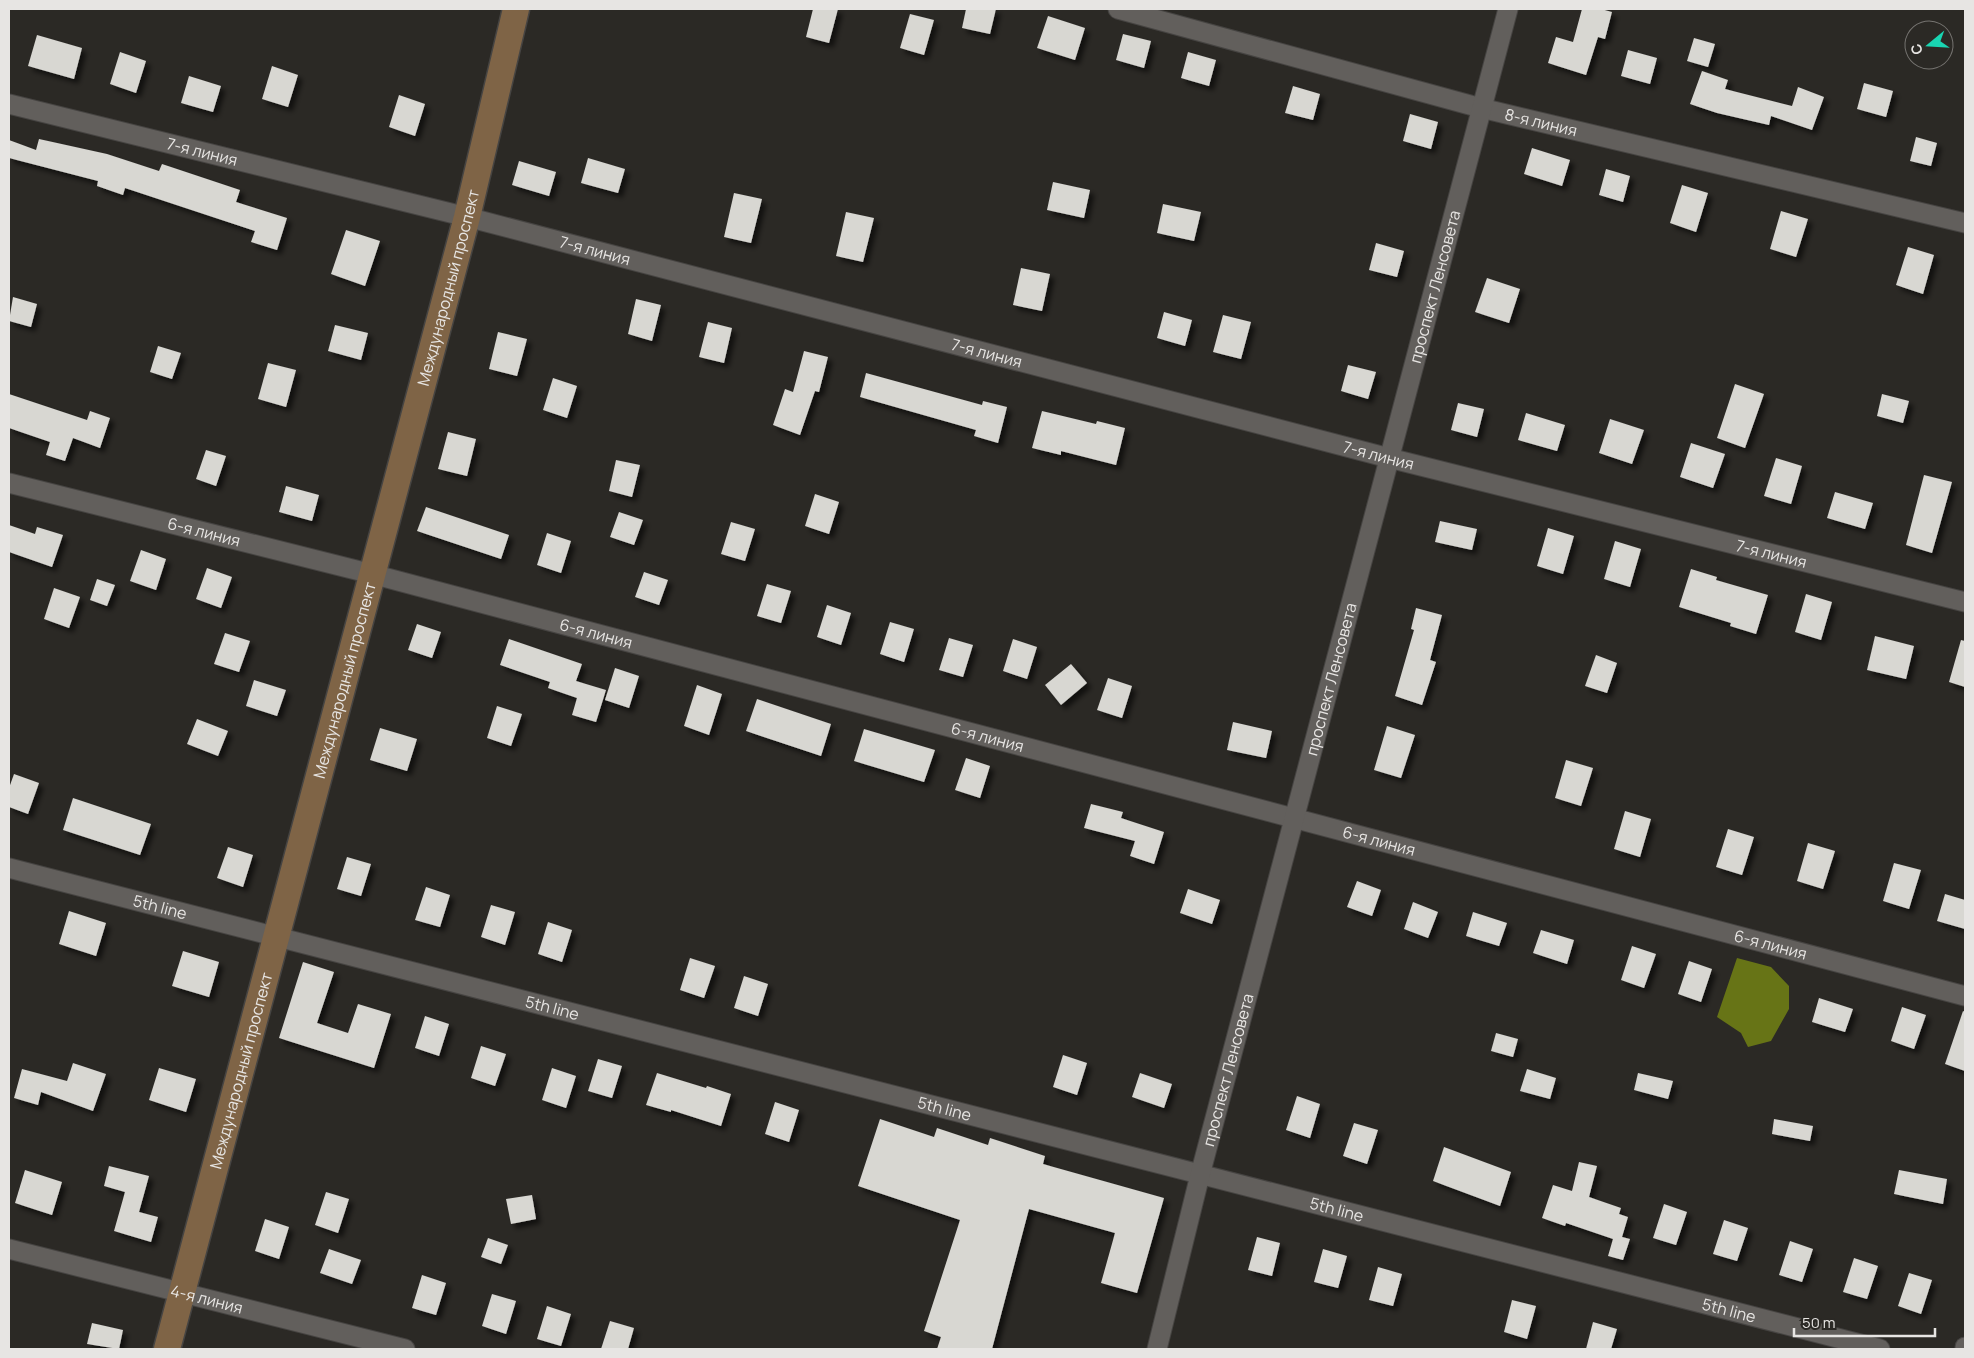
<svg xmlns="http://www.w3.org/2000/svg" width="1974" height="1358" viewBox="0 0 1974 1358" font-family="Manrope,sans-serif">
<defs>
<filter id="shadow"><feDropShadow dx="4.5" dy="4.5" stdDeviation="2.5" flood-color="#0009"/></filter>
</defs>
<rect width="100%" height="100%" fill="#2b2925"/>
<!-- water -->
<path fill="#677416" d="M1737 958 1771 967 1789 986V1009L1771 1041 1748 1047 1741 1033 1717 1017Z"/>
<!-- building -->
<g fill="#d8d7d2" filter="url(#shadow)">
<path d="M813 9H838L829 43 806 37Z"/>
<path d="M966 9H996L990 34 962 28Z"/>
<path d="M1582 9H1601L1612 12 1605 39 1598 37 1586 75 1548 63 1556 37 1573 42Z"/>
<path d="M910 14 934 20 924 55 900 48Z"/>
<path d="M1048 16 1085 28 1075 60 1037 48Z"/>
<path d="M1123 34 1151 41 1144 68 1116 60Z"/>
<path d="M37 35 82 48 74 79 28 66Z"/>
<path d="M1694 38 1715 44 1708 67 1687 61Z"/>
<path d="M1628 50 1657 58 1650 84 1621 76Z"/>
<path d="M120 52 146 61 136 93 110 84Z"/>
<path d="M1188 52 1216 60 1209 86 1181 78Z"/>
<path d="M272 66 298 75 288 107 262 99Z"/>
<path d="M1702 71 1728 80 1725 89 1792 106 1798 87 1824 97 1812 130 1771 116 1769 125 1717 113 1690 104Z"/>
<path d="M189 76 221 86 213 112 181 103Z"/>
<path d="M1864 83 1893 91 1886 117 1857 109Z"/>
<path d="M1293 86 1320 94 1313 120 1285 113Z"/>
<path d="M399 95 425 104 415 136 389 127Z"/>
<path d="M1410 114 1438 122 1431 149 1403 141Z"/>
<path d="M1916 137 1937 143 1931 166 1910 161Z"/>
<path d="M39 139 107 154 159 171 162 164 240 190 236 202 287 218 277 250 251 242 255 231 125 188 123 195 97 186 98 181 9 158V140L36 150Z"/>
<path d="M1532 148 1570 160 1562 186 1524 174Z"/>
<path d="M588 158 625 169 618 193 581 183Z"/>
<path d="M519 161 556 172 549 196 512 185Z"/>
<path d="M1606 169 1630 176 1623 202 1599 195Z"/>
<path d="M1053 182 1090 190 1084 218 1047 210Z"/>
<path d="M1682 185 1708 193 1696 232 1670 223Z"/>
<path d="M734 193 762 199 751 243 724 237Z"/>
<path d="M1163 204 1201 212 1194 241 1157 233Z"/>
<path d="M1781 211 1808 219 1796 257 1770 249Z"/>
<path d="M846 212 874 218 863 262 836 256Z"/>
<path d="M346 230 380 241 365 286 331 274Z"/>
<path d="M1376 243 1404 251 1397 277 1369 270Z"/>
<path d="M1908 247 1934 255 1923 294 1896 285Z"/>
<path d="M1021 268 1050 274 1042 311 1013 305Z"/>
<path d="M1487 278 1520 289 1509 323 1475 312Z"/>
<path d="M13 297 37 304 31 327 9 321Z"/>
<path d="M636 299 661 305 652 341 628 334Z"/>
<path d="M1164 312 1192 320 1185 346 1157 338Z"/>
<path d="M1223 315 1251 322 1241 359 1213 352Z"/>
<path d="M708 322 732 328 724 363 699 357Z"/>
<path d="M335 325 368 333 361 360 328 351Z"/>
<path d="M498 332 527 339 517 376 489 369Z"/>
<path d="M158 346 181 353 172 379 150 372Z"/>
<path d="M804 351 828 357 819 392 815 391 800 435 773 425 785 389 793 392Z"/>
<path d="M268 363 296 370 286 407 258 399Z"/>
<path d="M1348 365 1376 372 1368 399 1341 391Z"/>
<path d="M866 373 982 405 983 401 1007 407 998 443 974 436 976 430 860 397Z"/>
<path d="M553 378 577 386 567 418 543 410Z"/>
<path d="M1735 384 1764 394 1745 448 1717 438Z"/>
<path d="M9 394 87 420 90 411 110 418 100 448 73 438 65 461 46 455 50 442 9 428Z"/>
<path d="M1882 394 1909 401 1903 423 1877 416Z"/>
<path d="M1458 403 1484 409 1477 437 1451 430Z"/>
<path d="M1042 411 1096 424 1097 421 1125 428 1116 465 1061 451V455L1032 448Z"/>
<path d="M1526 413 1565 425 1557 451 1518 440Z"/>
<path d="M1610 419 1644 430 1632 464 1599 453Z"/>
<path d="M448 432 476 439 467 476 438 469Z"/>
<path d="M1691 443 1725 454 1713 488 1680 477Z"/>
<path d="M206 450 226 456 216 486 196 479Z"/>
<path d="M1776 458 1802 466 1791 504 1764 496Z"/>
<path d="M616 460 640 465 632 497 609 491Z"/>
<path d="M1924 475 1952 482 1932 553 1906 545Z"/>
<path d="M286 486 319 495 312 521 279 512Z"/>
<path d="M1835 492 1873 503 1865 529 1827 518Z"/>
<path d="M815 494 839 502 829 534 805 526Z"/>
<path d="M426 507 509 535 501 559 417 531Z"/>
<path d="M619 512 643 520 634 545 610 537Z"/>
<path d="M1440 521 1477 529 1472 550 1435 542Z"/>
<path d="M731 522 755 529 745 561 721 554Z"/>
<path d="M9 525 35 534 37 527 63 535 52 567 9 552Z"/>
<path d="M1548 528 1574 536 1563 574 1537 566Z"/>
<path d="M547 533 571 541 561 573 537 565Z"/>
<path d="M1615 541 1641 549 1630 587 1604 579Z"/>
<path d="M141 550 166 559 156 590 130 581Z"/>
<path d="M207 568 232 577 221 608 196 599Z"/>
<path d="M1691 569 1717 577 1716 580 1768 595 1756 634 1730 626 1731 623 1679 607Z"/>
<path d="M644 572 668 580 659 605 635 597Z"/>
<path d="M97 579 115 585 107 606 90 600Z"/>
<path d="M767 584 791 591 781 623 757 616Z"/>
<path d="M54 588 80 597 69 628 44 619Z"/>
<path d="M1806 594 1832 602 1821 640 1795 632Z"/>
<path d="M827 605 851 613 841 645 817 637Z"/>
<path d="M1416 608 1442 615 1430 660 1436 662 1422 705 1395 696 1414 630 1411 629Z"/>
<path d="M890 622 914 629 904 662 880 654Z"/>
<path d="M417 624 441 632 432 658 408 650Z"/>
<path d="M225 633 250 641 239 672 214 664Z"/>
<path d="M1875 636 1914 646 1906 679 1867 670Z"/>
<path d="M949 638 973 645 963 677 939 670Z"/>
<path d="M509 639 582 664 576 681 606 690 596 722 572 715 577 698 548 688 550 682 500 665Z"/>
<path d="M1013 639 1037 647 1027 679 1003 671Z"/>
<path d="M1961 640 1965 641V687L1949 682Z"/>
<path d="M1596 655 1617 663 1607 693 1585 686Z"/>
<path d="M1071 664 1087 683 1061 705 1045 685Z"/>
<path d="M615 668 639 676 629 708 605 700Z"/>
<path d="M1108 678 1132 686 1122 718 1097 710Z"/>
<path d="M254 680 286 690 277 716 246 706Z"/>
<path d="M697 685 722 694 709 735 684 726Z"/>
<path d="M757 699 831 724 821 756 746 731Z"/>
<path d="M497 706 522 714 511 746 487 738Z"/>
<path d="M197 719 228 731 218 756 187 744Z"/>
<path d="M1233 722 1272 731 1266 758 1227 750Z"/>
<path d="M1387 726 1415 735 1401 778 1374 770Z"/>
<path d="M380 728 417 739 407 771 370 760Z"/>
<path d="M864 729 935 750 924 782 854 761Z"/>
<path d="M966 758 990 766 980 798 955 790Z"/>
<path d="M1566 760 1593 768 1581 806 1555 798Z"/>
<path d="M14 774 39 783 28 814 9 807V788Z"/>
<path d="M73 798 151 824 140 855 63 830Z"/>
<path d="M1091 804 1123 812 1121 818 1164 832 1154 864 1130 856 1135 841 1084 828Z"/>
<path d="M1625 811 1651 819 1640 857 1614 849Z"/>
<path d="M1728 829 1754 837 1742 875 1716 867Z"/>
<path d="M1808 843 1835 851 1823 889 1797 881Z"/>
<path d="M228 847 253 855 243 887 217 878Z"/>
<path d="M347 857 371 864 361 896 337 889Z"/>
<path d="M1894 863 1921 870 1909 909 1883 901Z"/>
<path d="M1357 881 1381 890 1372 916 1347 907Z"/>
<path d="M426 887 450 895 440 927 415 920Z"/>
<path d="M1188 889 1220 900 1212 924 1180 913Z"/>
<path d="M1945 894 1965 900V929L1937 921Z"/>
<path d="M1413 902 1438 912 1428 938 1404 929Z"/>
<path d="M491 905 515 912 505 945 481 937Z"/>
<path d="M69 911 106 923 96 956 59 944Z"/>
<path d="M1473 912 1507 923 1499 946 1466 936Z"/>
<path d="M548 922 572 930 562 962 538 954Z"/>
<path d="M1541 930 1574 940 1567 964 1533 953Z"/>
<path d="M1632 946 1656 954 1644 988 1621 980Z"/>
<path d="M183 951 219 962 209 997 172 986Z"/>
<path d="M690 958 715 966 704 998 680 990Z"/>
<path d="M1689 961 1712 969 1701 1002 1678 994Z"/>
<path d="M303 962 334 972 317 1023 348 1033 358 1004 391 1014 374 1068 279 1038Z"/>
<path d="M744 976 768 984 758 1016 734 1008Z"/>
<path d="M1819 998 1853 1009 1845 1032 1812 1022Z"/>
<path d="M1902 1007 1926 1015 1914 1049 1891 1041Z"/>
<path d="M1963 1011 1965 1012V1071L1945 1064Z"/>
<path d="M425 1016 449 1024 439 1056 415 1048Z"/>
<path d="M1496 1033 1518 1039 1513 1057 1491 1051Z"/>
<path d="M481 1046 506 1054 495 1086 471 1078Z"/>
<path d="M1063 1055 1087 1063 1077 1095 1053 1087Z"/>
<path d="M598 1059 622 1066 612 1098 588 1091Z"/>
<path d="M73 1063 106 1074 93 1111 41 1092 38 1105 14 1098 22 1069 67 1081Z"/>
<path d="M159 1068 196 1079 186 1112 149 1100Z"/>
<path d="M552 1068 576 1076 566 1108 542 1100Z"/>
<path d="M1527 1069 1556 1078 1550 1099 1520 1091Z"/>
<path d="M657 1073 706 1088 707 1086 731 1094 721 1126 671 1110V1112L646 1105Z"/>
<path d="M1140 1073 1172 1084 1164 1108 1132 1097Z"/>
<path d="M1638 1073 1673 1081 1668 1099 1634 1090Z"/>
<path d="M1297 1096 1320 1104 1310 1138 1286 1130Z"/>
<path d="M775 1102 799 1110 789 1142 765 1134Z"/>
<path d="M880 1119 934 1137 937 1128 988 1145 990 1138 1045 1156 1043 1164 1164 1198 1137 1293 1101 1283 1115 1233 1029 1209 992 1349H937L941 1337 924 1331 960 1220 858 1186Z"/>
<path d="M1774 1119 1813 1126 1810 1141 1772 1134Z"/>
<path d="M1354 1123 1378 1130 1367 1164 1343 1156Z"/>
<path d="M1444 1147 1511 1172 1500 1206 1433 1181Z"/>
<path d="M1579 1162 1597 1166 1589 1197 1621 1208 1619 1214 1628 1217 1622 1237 1630 1239 1623 1260 1608 1256 1613 1239 1566 1223 1565 1226 1542 1218 1553 1185 1572 1191Z"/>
<path d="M109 1166 149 1176 139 1212 158 1217 151 1242 114 1231 125 1192 104 1186Z"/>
<path d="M25 1170 62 1182 52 1215 15 1203Z"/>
<path d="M1899 1170 1947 1179 1943 1204 1894 1194Z"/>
<path d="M326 1192 349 1199 338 1233 315 1225Z"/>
<path d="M532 1195 536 1219 511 1224 506 1199Z"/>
<path d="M1664 1204 1687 1212 1676 1245 1653 1238Z"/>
<path d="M265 1219 289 1227 279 1259 255 1251Z"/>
<path d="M1724 1220 1748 1228 1737 1261 1713 1254Z"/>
<path d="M1257 1237 1280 1243 1272 1276 1248 1270Z"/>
<path d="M488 1238 508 1245 501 1264 481 1257Z"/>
<path d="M1790 1241 1813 1249 1802 1282 1779 1275Z"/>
<path d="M329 1249 361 1260 352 1284 320 1273Z"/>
<path d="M1323 1249 1347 1256 1338 1288 1314 1282Z"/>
<path d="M1854 1258 1878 1266 1867 1299 1843 1292Z"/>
<path d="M1378 1267 1402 1274 1393 1306 1369 1300Z"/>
<path d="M1909 1273 1932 1280 1921 1314 1898 1306Z"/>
<path d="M422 1275 446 1283 436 1315 412 1308Z"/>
<path d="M492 1294 516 1301 506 1334 482 1326Z"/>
<path d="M1512 1300 1536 1306 1527 1339 1504 1332Z"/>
<path d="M547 1306 571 1314 561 1346 537 1339Z"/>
<path d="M610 1321 634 1328 628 1349H601Z"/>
<path d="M1593 1322 1617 1329 1611 1349H1586Z"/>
<path d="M92 1323 123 1330 119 1349 87 1344Z"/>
</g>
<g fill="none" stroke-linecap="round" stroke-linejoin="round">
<!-- street casing -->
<g stroke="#464442" stroke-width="21">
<g id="street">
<path id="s1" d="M1118 9 1481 108 1965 223"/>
<path id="s2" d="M9 104 467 217 1389 458 1965 602"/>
<path id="s3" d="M9 483 372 574 1965 996"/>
<path id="s4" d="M9 868 1880 1349"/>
<path id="s5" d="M9 1249 405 1349"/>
<path id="s6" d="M1157 1349 1200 1175 1508 9"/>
<path d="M1965 1349V1347"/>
</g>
</g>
<!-- secondary casing -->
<g stroke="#464442" stroke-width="29">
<g id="secondary">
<path id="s7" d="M167 1349 467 217 516 9"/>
</g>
</g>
<!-- street -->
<use href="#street" stroke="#625f5c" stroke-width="19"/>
<!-- secondary -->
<use href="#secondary" stroke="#7f6446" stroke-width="26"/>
</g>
<g text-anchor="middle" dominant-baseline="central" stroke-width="5" stroke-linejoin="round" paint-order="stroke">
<!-- street labels -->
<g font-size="16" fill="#e7e5e3" stroke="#2b2925">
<text stroke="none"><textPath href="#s1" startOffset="438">8-я линия</textPath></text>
<text stroke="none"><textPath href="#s2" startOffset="199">7-я линия</textPath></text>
<text stroke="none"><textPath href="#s2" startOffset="604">7-я линия</textPath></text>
<text stroke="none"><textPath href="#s6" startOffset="1098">проспект Ленсовета</textPath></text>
<text stroke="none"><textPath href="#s7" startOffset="1098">Международный проспект</textPath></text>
<text stroke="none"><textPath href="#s2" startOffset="1009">7-я линия</textPath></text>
<text stroke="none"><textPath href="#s2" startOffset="1414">7-я линия</textPath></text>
<text stroke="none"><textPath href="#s3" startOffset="201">6-я линия</textPath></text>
<text stroke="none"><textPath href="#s2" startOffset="1819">7-я линия</textPath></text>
<text stroke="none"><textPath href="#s3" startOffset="606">6-я линия</textPath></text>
<text stroke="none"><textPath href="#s6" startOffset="692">проспект Ленсовета</textPath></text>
<text stroke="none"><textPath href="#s7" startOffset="692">Международный проспект</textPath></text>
<text stroke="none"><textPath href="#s3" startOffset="1011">6-я линия</textPath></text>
<text stroke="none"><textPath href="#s3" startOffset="1416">6-я линия</textPath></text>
<text stroke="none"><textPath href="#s4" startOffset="156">5th line</textPath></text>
<text stroke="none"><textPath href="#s3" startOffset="1821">6-я линия</textPath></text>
<text stroke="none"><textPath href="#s4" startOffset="561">5th line</textPath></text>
<text stroke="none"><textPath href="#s6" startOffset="288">проспект Ленсовета</textPath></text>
<text stroke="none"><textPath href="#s7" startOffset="288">Международный проспект</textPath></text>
<text stroke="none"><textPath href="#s4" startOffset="966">5th line</textPath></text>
<text stroke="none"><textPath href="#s4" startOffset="1371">5th line</textPath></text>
<text stroke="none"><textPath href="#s5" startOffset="204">4-я линия</textPath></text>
<text stroke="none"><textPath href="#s4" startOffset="1776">5th line</textPath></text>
</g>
</g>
<!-- border -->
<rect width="1974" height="1358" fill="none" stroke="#e7e5e3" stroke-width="20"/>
<!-- north arrow -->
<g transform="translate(1929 45) rotate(252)"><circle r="24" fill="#2b2925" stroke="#767471"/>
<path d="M0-4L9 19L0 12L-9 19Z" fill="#19d5b2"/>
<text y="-8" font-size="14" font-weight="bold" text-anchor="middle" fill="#e7e5e3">С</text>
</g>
<!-- scale -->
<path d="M1794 1328v8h141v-8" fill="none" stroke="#e7e5e3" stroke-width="2.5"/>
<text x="1802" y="1328" font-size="15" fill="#e7e5e3" stroke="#2b2925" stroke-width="4" paint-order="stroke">50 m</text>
</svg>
